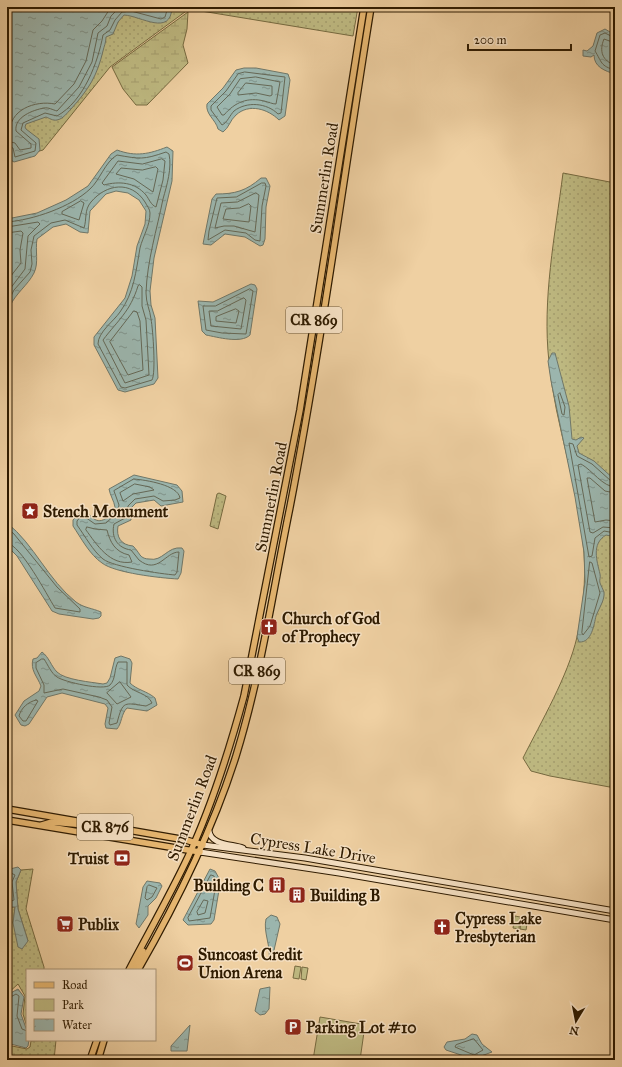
<svg xmlns="http://www.w3.org/2000/svg" width="622" height="1067" viewBox="0 0 622 1067" font-family="'IM FELL Great Primer',serif">
<defs>
<pattern id="green-dots" width="8" height="8" patternUnits="userSpaceOnUse"><rect width="8" height="8" fill="#beb981"/><path d="M2 2h.1M6 6h.1" fill="none" stroke="#a49e6e" stroke-width="1.8" stroke-linecap="round"/></pattern>
<pattern id="wetland-marsh" width="20" height="14" patternUnits="userSpaceOnUse"><rect width="20" height="14" fill="#beb981"/><path d="M1 5h8M5 5V1M11 12h8M15 12V8" fill="none" stroke="#a49e6e"/></pattern>
<pattern id="water-ripples" width="26" height="14" patternUnits="userSpaceOnUse"><rect width="26" height="14" fill="#9bb5ad"/><path d="M2 4q2-2 4 0t4 0M15 11q2-2 4 0t4 0" fill="none" stroke="#7f928a"/></pattern>
</defs>
<rect width="100%" height="100%" fill="#efd0a2"/>
<filter id="stains"><feTurbulence type="fractalNoise" baseFrequency=".005" numOctaves="4"/><feColorMatrix values="0 0 0 0 .2 0 0 0 0 .09 0 0 0 0 .02 0 0 0 .5 -.17"/></filter>
<radialGradient id="worn" r=".72"><stop offset=".6" stop-color="#630" stop-opacity="0"/><stop offset="1" stop-color="#630" stop-opacity=".3"/></radialGradient>
<!-- green -->
<g fill="url(#green-dots)" stroke="#766a40">
<path d="M7 7H358L353 36 189 9 110 67 43 150 7 160Z"/>
<path d="M563 173 615 183V788L550 776 531 771 523 758C541 722 568 676 577 637 583 610 586 580 584 553 580 489 555 426 549 362 542 299 555 236 563 173Z"/>
<path d="M219 493 226 496 218 529 210 526 217 494Z"/>
<path d="M33 869 26 909 44 967V970H27V1027L23 1014 25 996 18 984 7 994V907H15L13 923 28 941 18 909 16 882 21 870Z"/>
<path d="M56 1040 54 1060H30L25 1056 20 1055 14 1060H7V1045L27 1049 30 1047 31 1041Z"/>
</g>
<!-- wetland -->
<g fill="url(#wetland-marsh)" stroke="#766a40">
<path d="M505 7H528L527 10 521 11Z"/>
<path d="M188 12 187 29 183 45 188 63 147 105H136L123 89 112 67Z"/>
</g>
<!-- pitch -->
<g fill="#beb981" stroke="#766a40">
<path d="M515 916 520 917 519 929 513 928Z"/>
<path d="M522 917 528 918 526 930 520 929Z"/>
<path d="M295 966 301 967 299 979 293 978Z"/>
<path d="M302 967 308 968 306 980 301 979Z"/>
<path d="M320 1017 361 1024 360 1031 364 1032 360 1060H313Z"/>
</g>
<!-- water -->
<g fill="url(#water-ripples)" stroke="#707768">
<path d="M7 7H172C171 37 141 16 124 15L118 22 113 34 106 37C106 43 104 46 103 51 97 76 89 89 71 109 67 113 63 119 57 120 53 121 49 118 46 117L26 124 25 127 26 129 39 139 40 150 35 156 14 162 9 159V149L7 151Z"/>
<path d="M605 29 615 35V74C605 71 594 67 594 55L591 57 583 56V50L587 51 593 46 597 33Z"/>
<path d="M244 68H256L288 74 290 80 285 116 279 120C268 109 249 103 236 115 230 120 229 128 223 132L218 129C216 120 205 114 207 104L223 88 236 70Z"/>
<path d="M167 147 173 151 172 181 154 258 150 291 151 305 155 318 158 378 154 384 125 392 118 390 94 345V337L125 298 132 276 137 246 145 224 146 211 139 200 128 193 116 191 106 194 90 211 88 233 80 232 66 224 53 227 37 239C35 250 39 263 34 273 28 285 16 293 10 306 6 316 12 325 9 334H7V219L37 213 66 200 88 186 111 154 117 150C136 157 149 154 167 147Z"/>
<path d="M261 178H266L270 186 266 207 265 239 263 245 260 246 245 237 225 234 211 245 203 244 212 199 216 194C235 194 246 191 261 178Z"/>
<path d="M251 284 255 285 257 289 250 335C241 344 217 337 206 335L202 331 198 301 213 302Z"/>
<path d="M552 353H555L569 406 572 439 576 440 581 437 584 438 577 446 579 453 594 461 615 480V537L606 535C591 544 597 561 600 574 601 577 599 580 600 583 601 586 603 589 604 592 605 600 599 608 596 616 594 624 592 643 579 642L577 637 585 582 584 552 575 497 551 381 548 361Z"/>
<path d="M134 475 177 485 182 491 183 502 161 506 154 500 136 503 131 508V520L118 526C116 537 121 545 133 546 136 549 138 552 140 555 142 558 146 559 149 559 163 562 167 546 182 548L184 551 181 573 178 579C160 578 115 573 102 563 90 555 81 538 73 526V520L82 510C92 514 95 527 108 517 112 514 115 512 115 507 114 501 110 495 109 489Z"/>
<path d="M7 523C34 544 48 580 76 602 84 608 92 608 101 612V616L99 618 93 619 59 614 52 611 17 556 7 546Z"/>
<path d="M42 652C49 657 51 666 57 672 65 680 91 682 103 684L107 683 110 678 115 658 121 656 130 659 132 663 130 683C137 690 147 691 155 698L157 705 147 711 127 708C121 714 122 723 117 729L106 728 105 724 108 708 105 704 62 693 47 697 29 724 25 726 21 725 15 715 24 701 39 691 41 686C37 676 30 670 33 659L37 658Z"/>
<path d="M7 865 10 869 18 867 21 870 16 882 18 909 28 941 22 949 18 947 13 923 15 907H7Z"/>
<path d="M210 869 215 871 220 880V884L214 920 211 924 188 925 183 920Z"/>
<path d="M147 881 160 883 162 886 156 898 148 906V915L139 928 136 924 143 887Z"/>
<path d="M271 915 277 917 280 924 272 959H269C271 946 263 932 266 919Z"/>
<path d="M270 987 269 1009 265 1014 260 1015 255 1011 260 989Z"/>
<path d="M18 989 24 997 21 1014 27 1031V1040H29L28 1046 26 1048 7 1043V1030L10 1021 7 1011V995Z"/>
<path d="M190 1025 187 1051H171V1046Z"/>
<path d="M472 1034 477 1035 482 1044 492 1052 473 1059 446 1050 444 1047 447 1042 465 1039Z"/>
</g>
<g fill="none" stroke-linecap="round" stroke-linejoin="round">
<!-- shore -->
<g stroke="#656856" stroke-width="1">
<path d="M615 38 605 33 600 35 595 51C602 62 600 66 615 70"/>
<path d="M615 43 604 39C599 51 602 61 615 65"/>
<path d="M245 72 285 77 281 113 278 114C267 103 247 101 234 111 230 115 227 123 222 125L211 110V106L226 91 238 74Z"/>
<path d="M256 77 280 82 276 104C272 104 269 102 264 101 248 97 235 102 224 115H222L217 107 230 94 240 79Z"/>
<path d="M246 83 272 86V95L270 96 256 93 238 95V93Z"/>
<path d="M7 135 10 134C8 110 35 100 55 104L74 84 86 61 93 30 102 21 111 7"/>
<path d="M7 141 15 143 20 150 31 148V144L16 131C14 117 33 110 44 108 48 107 53 110 57 111L79 87 92 62 98 33 107 26 111 16 120 7"/>
<path d="M7 146 13 148 15 157 35 151 36 143 21 130 23 123 45 113 57 116C84 101 98 62 103 35L110 30 115 20 122 12 131 11 161 19 165 17 168 7"/>
<path d="M162 159 165 161 163 180 156 207C151 205 149 199 146 195 135 182 119 181 104 185L102 183 118 161 142 164Z"/>
<path d="M156 167 158 169 153 192 134 179 116 174 121 168 142 170Z"/>
<path d="M262 183H265L266 186 262 206 260 241 255 240 246 233 225 230 208 240 209 231 217 198 236 197Z"/>
<path d="M256 193 259 195 255 232 234 226H224L215 228 221 203 237 202Z"/>
<path d="M81 201 84 203 79 220 62 214V212Z"/>
<path d="M249 204 251 206 249 222 223 219 226 209 239 208Z"/>
<path d="M7 222C33 220 71 207 90 189 100 180 105 162 117 155 140 159 143 160 166 152L169 154C172 168 167 185 163 199 157 229 147 261 146 293 146 303 150 310 151 319 153 330 156 373 152 380L125 388 121 387 98 344C98 332 114 321 120 312 134 293 136 271 140 248 143 236 150 226 150 213 150 209 147 206 145 202 131 180 106 184 91 202 84 210 87 219 84 228L65 220 51 223 34 236 31 250 32 264 30 272 14 290 7 304"/>
<path d="M7 227 38 222 40 224 28 236 25 269 7 293"/>
<path d="M7 233 21 231 23 233 20 250 21 263 7 281"/>
<path d="M140 285 142 287V306L146 320 149 375 125 383 103 340C118 320 130 312 138 286Z"/>
<path d="M250 289 253 291 246 334 222 333 206 330 203 306H215Z"/>
<path d="M244 298 246 300 241 329 211 326 209 311H217Z"/>
<path d="M236 309 239 311 236 323 216 321V317Z"/>
<path d="M134 311 137 312 140 321 143 370 128 375 110 342Z"/>
<path d="M560 393 565 407 564 415 562 414 558 395Z"/>
<path d="M134 479C146 480 178 485 180 498L175 500 163 501 154 496 135 499 128 506 127 517 114 524C111 537 117 548 131 550 134 553 136 557 139 560 158 575 165 552 179 552L177 572 175 575C162 574 113 567 103 559 93 551 85 536 77 525V521L82 515 95 524 106 523 117 513 119 505 114 491Z"/>
<path d="M615 482 611 481 592 464 577 456 573 444 569 443 589 557 592 556 595 538 604 531 615 533"/>
<path d="M135 484 150 487 154 490 133 494 123 501 120 493Z"/>
<path d="M615 487C603 487 592 470 581 464L578 465 590 532 593 533 603 527 615 528"/>
<path d="M615 493 605 491 590 478H587L595 522 606 520 615 521"/>
<path d="M87 527 95 529 107 530C110 542 115 552 129 555L132 562C110 566 97 545 86 530Z"/>
<path d="M7 528 14 534 57 587 80 609V612L55 608C47 595 21 545 7 543"/>
<path d="M590 562 592 563 600 593 590 626 583 635 582 633Z"/>
<path d="M42 659H44C48 665 51 673 57 677 64 682 104 691 110 685 116 679 114 669 118 662H127V685C134 693 148 693 152 703L146 706C124 703 123 700 117 723L110 725 109 723 112 707 107 700 99 697 63 689 44 693V685L36 668V663Z"/>
<path d="M120 682 131 697 117 704 107 693Z"/>
<path d="M36 700 38 701 26 721H23L19 716C21 708 28 702 36 700Z"/>
<path d="M7 871 15 875 12 882 14 900 7 903"/>
<path d="M211 875 214 876 216 884 210 918 189 921 188 918Z"/>
<path d="M149 885 157 888 152 897 147 900 145 898 147 887Z"/>
<path d="M204 900 208 901 205 913 198 915 197 912Z"/>
<path d="M7 999 16 994 19 996 17 1016 22 1029 27 1031"/>
<path d="M474 1039 483 1050 474 1055 455 1047 456 1045Z"/>
</g>
<!-- secondary casing -->
<g stroke="#2f1b00" stroke-width="7">
<g id="secondary">
<path d="M209 831C211 845 231 844 243 848"/>
<path d="M203 845 305 858 615 911"/>
<path d="M200 852 339 873 615 920"/>
</g>
</g>
<!-- primary casing -->
<g stroke="#2f1b00" stroke-width="8">
<g id="primary">
<path d="M7 809 186 840 203 845"/>
<path d="M7 820 200 852"/>
<path d="M42 825 52 822 85 825"/>
<path d="M129 970C149 932 170 895 188 857 212 806 229 751 244 696L300 410 364 7"/>
<path d="M134 970 143 951"/>
<path d="M138 970C177 902 212 832 236 756 261 675 273 590 290 507 322 341 344 174 371 7"/>
<path d="M90 1060 97 1040"/>
<path d="M98 1060 104 1040"/>
</g>
</g>
<!-- secondary -->
<use href="#secondary" stroke="#f5e0c3" stroke-width="5"/>
<!-- primary -->
<use href="#primary" stroke="#e8b871" stroke-width="5.5"/>
</g>
<!-- icons -->
<defs>
<g id="sight-square" transform="scale(0.9)"><rect x="-9" y="-9" width="18" height="18" rx="4" fill="#8f2418" stroke="#f5e0c3"/><path d="M0-6L1.8-2.2L6-1.7L2.9 1.2L3.7 5.4L0 3.3L-3.7 5.4L-2.9 1.2L-6-1.7L-1.8-2.2Z" fill="#fff"/></g>
<g id="church-square" transform="scale(0.9)"><rect x="-9" y="-9" width="18" height="18" rx="4" fill="#8f2418" stroke="#f5e0c3"/><path d="M-1.2-6h2.4v3.5h3.3v2.4h-3.3V6h-2.4V-.1h-3.3v-2.4h3.3Z" fill="#fff"/></g>
<g id="bank-square" transform="scale(0.9)"><rect x="-9" y="-9" width="18" height="18" rx="4" fill="#8f2418" stroke="#f5e0c3"/><path d="M-6-4H6V4H-6ZM0-2.3a2.3 2.3 0 1 0 0 4.6a2.3 2.3 0 1 0 0-4.6Z" fill="#fff"/></g>
<g id="building-square" transform="scale(0.9)"><rect x="-9" y="-9" width="18" height="18" rx="4" fill="#8f2418" stroke="#f5e0c3"/><path d="M-4-6H4V6H1V3H-1V6H-4ZM-2.5-4.3h1.7v1.8h-1.7ZM.8-4.3h1.7v1.8H.8ZM-2.5-1h1.7V.8h-1.7ZM.8-1h1.7V.8H.8Z" fill="#fff"/></g>
<g id="supermarket-square" transform="scale(0.9)"><rect x="-9" y="-9" width="18" height="18" rx="4" fill="#8f2418" stroke="#f5e0c3"/><path d="M-6-5.5h2.5l.6 2H6L4.5 2H-2.5L-4.4-4H-6ZM-1.5 3.2a1.3 1.3 0 1 0 .1 0ZM3 3.2a1.3 1.3 0 1 0 .1 0Z" fill="#fff"/></g>
<g id="stadium-square" transform="scale(0.9)"><rect x="-9" y="-9" width="18" height="18" rx="4" fill="#8f2418" stroke="#f5e0c3"/><path d="M0-5a6.5 5 0 1 0 0 10a6.5 5 0 1 0 0-10ZM-3.5-1.8h7v3.6h-7Z" fill="#fff"/></g>
<g id="parking-square" transform="scale(0.9)"><rect x="-9" y="-9" width="18" height="18" rx="4" fill="#8f2418" stroke="#f5e0c3"/><path d="M-3.5-5.5H1a3.5 3.5 0 0 1 0 7H-1V5.5H-3.5ZM-1-3.4V-.6H.8a1.4 1.4 0 0 0 0-2.8Z" fill="#fff"/></g>
</defs>
<g fill-rule="evenodd">
<use href="#sight-square" x="30" y="511"/>
<use href="#church-square" x="269" y="627"/>
<use href="#bank-square" x="122" y="858"/>
<use href="#building-square" x="277" y="885"/>
<use href="#building-square" x="297" y="895"/>
<use href="#supermarket-square" x="65" y="924"/>
<use href="#church-square" x="442" y="927"/>
<use href="#stadium-square" x="185" y="963"/>
<use href="#parking-square" x="293" y="1027"/>
</g>
<g text-anchor="middle" dominant-baseline="central" stroke-width="3" stroke-linejoin="round" paint-order="stroke">
<!-- shield labels -->
<g fill="#f5e0c3" stroke="#6a563a" stroke-width="1">
<rect x="286" y="307" width="56" height="26" rx="3"/>
<rect x="229" y="658" width="56" height="26" rx="3"/>
<rect x="77" y="814" width="56" height="26" rx="3"/>
</g>
<g font-size="15" font-weight="bold" fill="#2f1b00">
<text x="314" y="320">CR 869</text>
<text x="257" y="671">CR 869</text>
<text x="105" y="827">CR 876</text>
</g>
<!-- street labels -->
<g font-size="16" fill="#2f1b00" stroke="#f5e0c3">
<text transform="translate(324 178) rotate(-81)">Summerlin Road</text>
<text transform="translate(271 497) rotate(-79)">Summerlin Road</text>
<text transform="translate(192 808) rotate(-69)">Summerlin Road</text>
<text transform="translate(313 848) rotate(9)">Cypress Lake Drive</text>
</g>
<!-- poi labels -->
<g font-size="16" font-weight="bold" fill="#2f1b00" stroke="#f5e0c3" text-anchor="start">
<text x="43" y="511">Stench Monument</text>
<text x="282" y="618">Church of God<tspan x="282" dy="18">of Prophecy</tspan></text>
<text x="109" y="858" text-anchor="end">Truist</text>
<text x="264" y="885" text-anchor="end">Building C</text>
<text x="310" y="895">Building B</text>
<text x="455" y="918">Cypress Lake<tspan x="455" dy="18">Presbyterian</tspan></text>
<text x="78" y="924">Publix</text>
<text x="198" y="954">Suncoast Credit<tspan x="198" dy="18">Union Arena</tspan></text>
<text x="306" y="1027">Parking Lot #10</text>
</g>
</g>
<!-- margin -->
<rect width="622" height="1067" fill="none" stroke="#efd0a2" stroke-width="24"/>
<rect x="8" y="8" width="606" height="1051" fill="none" stroke="#2f1b00" stroke-width="2"/>
<rect x="12" y="12" width="598" height="1043" fill="none" stroke="#2f1b00"/>
<!-- legend -->
<rect x="26" y="969" width="130" height="72" fill="#f5e0c3" stroke="#a69175"/>
<rect x="34" y="982" width="20" height="6" fill="#e8b871" stroke="#a69175"/>
<text x="62" y="989" font-size="12" fill="#2f1b00">Road</text>
<rect x="34" y="999" width="20" height="12" fill="#beb981" stroke="#a69175"/>
<text x="62" y="1009" font-size="12" fill="#2f1b00">Park</text>
<rect x="34" y="1019" width="20" height="12" fill="url(#water-ripples)" stroke="#a69175"/>
<text x="62" y="1029" font-size="12" fill="#2f1b00">Water</text>
<!-- north arrow -->
<g transform="translate(576 1021) rotate(190)" stroke="#f5e0c3" stroke-width="3" paint-order="stroke">
<path d="M0-3L7 15L0 10L-7 15Z" fill="#2f1b00"/>
<text y="-6" font-size="11" font-weight="bold" text-anchor="middle" fill="#2f1b00">N</text>
</g>
<!-- scale -->
<path d="M468 44v6h103v-6" fill="none" stroke="#2f1b00" stroke-width="2"/>
<text x="474" y="44" font-size="12" fill="#2f1b00" stroke="#f5e0c3" stroke-width="3" paint-order="stroke">200 m</text>
<rect width="100%" height="100%" filter="url(#stains)"/>
<rect width="100%" height="100%" fill="url(#worn)"/>
</svg>
